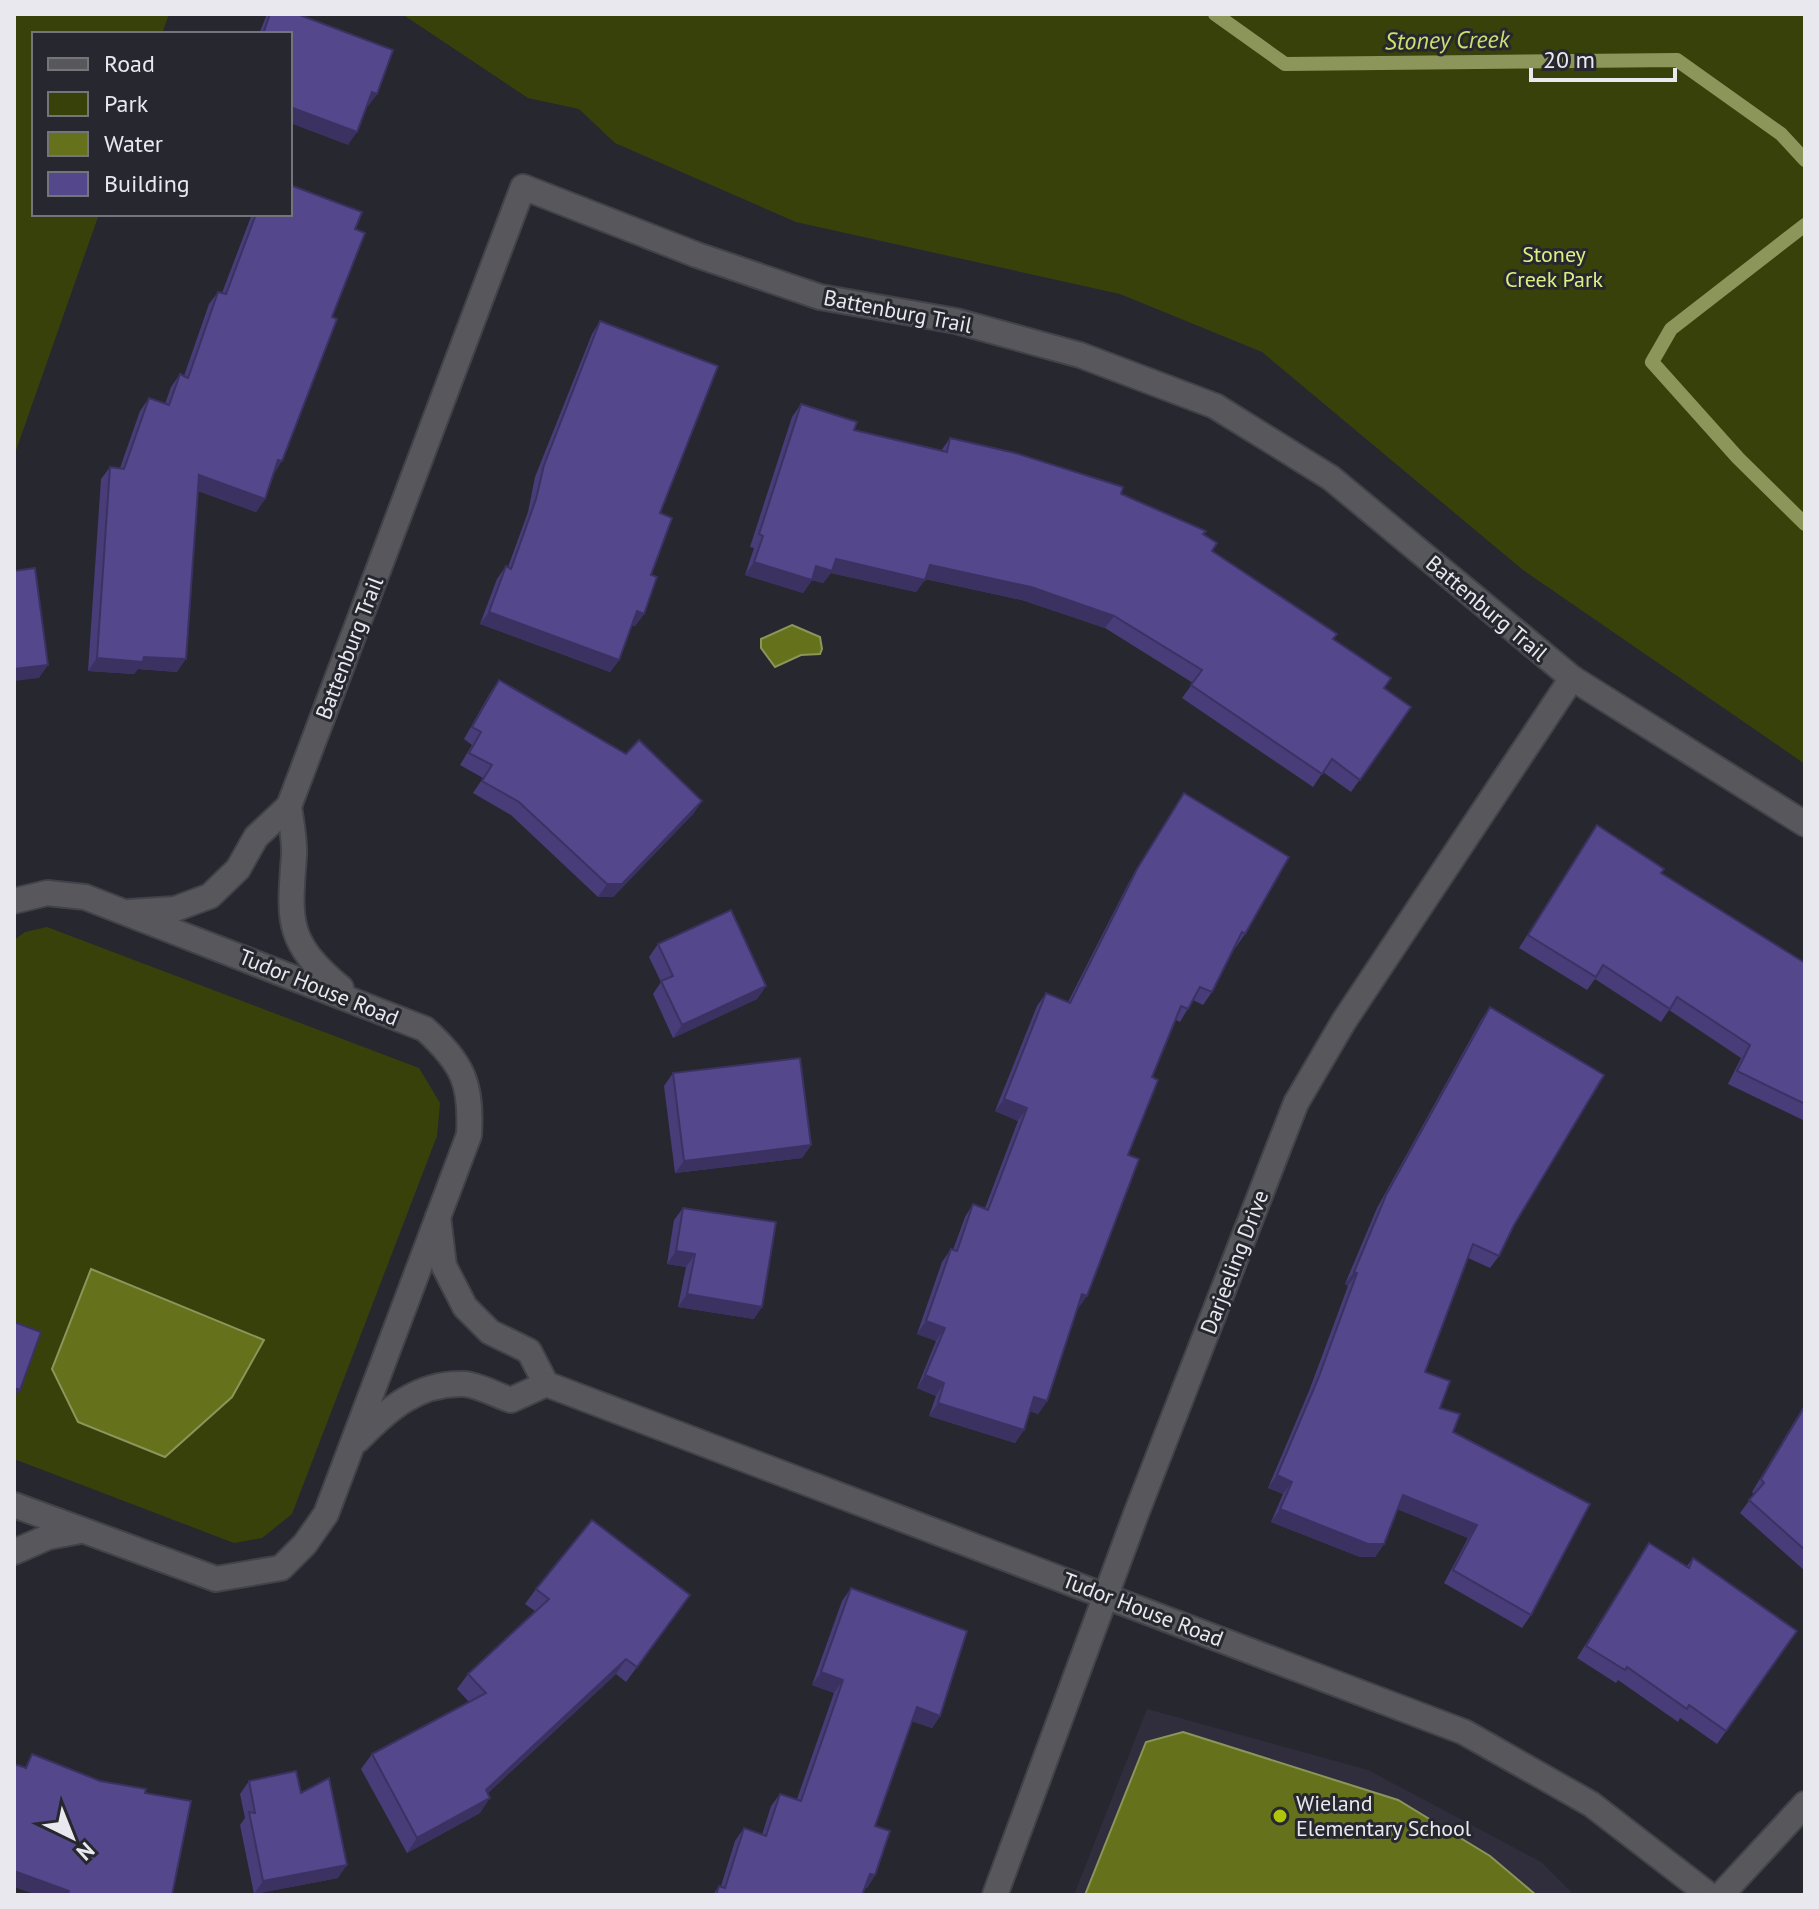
<svg xmlns="http://www.w3.org/2000/svg" width="1819" height="1909" viewBox="0 0 1819 1909" font-family="'PT Sans',sans-serif">
<rect width="100%" height="100%" fill="#27272f"/>
<!-- built -->
<path fill="#302e3d" d="M1147 1709 1368 1770 1541 1862 1574 1895H1074Z"/>
<!-- green -->
<g fill="#39410b">
<path d="M14 14H169L162 34H34V214H99L14 456Z"/>
<path d="M402 14H1805V764L1523 570 1262 352 1120 294 796 222 615 143 579 109 528 98Z"/>
<path d="M47 927 419 1068 440 1103 437 1136 292 1514 262 1538 234 1543 14 1459V940L25 932Z"/>
</g>
<!-- water -->
<g fill="#65721b" stroke="#8c955a" stroke-width="2">
<path d="M792 625 820 637 822 649 820 654 801 655 775 667 761 648V639Z"/>
<path d="M91 1269 264 1340 232 1397 165 1457 78 1422 52 1369Z"/>
<path d="M1183 1732 1398 1800 1490 1856 1536 1895H1085L1146 1742Z"/>
</g>
<g fill="none" stroke-linecap="round" stroke-linejoin="round">
<!-- stream -->
<g stroke="#8c955a" stroke-width="14">
<path d="M1215 14 1285 64 1677 60 1781 134 1805 160"/>
<path d="M1805 225 1671 329 1652 362 1738 458 1805 524"/>
</g>
<!-- minor casing -->
<g stroke="#42424a" stroke-width="28">
<g id="minor">
<path d="M289 806C291 822 295 840 294 856 289 922 286 942 341 988"/>
<path d="M14 901 47 893 85 897 425 1029C463 1064 472 1083 469 1135L326 1514 305 1544 281 1568 216 1579 14 1505"/>
<path d="M129 912 175 909 210 896 238 869 256 837 289 806 523 187 697 255 820 297 956 321 1080 355 1215 406 1331 478 1572 678 1805 824"/>
<path d="M438 1217 444 1266 465 1307 490 1332 529 1351 546 1384 1464 1732 1591 1804 1709 1895"/>
<path d="M358 1440C387 1410 418 1382 464 1384 479 1385 496 1395 511 1400L546 1384"/>
<path d="M14 1552 48 1537 80 1531"/>
<path d="M995 1895 1136 1514 1296 1103 1344 1021 1572 678"/>
<path d="M1721 1895 1805 1804"/>
</g>
</g>
<!-- minor -->
<use href="#minor" stroke="#58585c" stroke-width="24"/>
</g>
<!-- wall -->
<g fill="#483d78">
<path d="M267 14H297L377 94 368 106H366L348 145 290 34H259Z"/>
<path d="M252 214H290L355 229 332 317 265 499 256 512 198 491 177 672 138 669 134 674 88 671 101 479 110 467 120 468 140 411 149 398 165 404 171 387 180 374 184 376 209 304 218 292 222 293Z"/>
<path d="M600 321 660 513 651 575 644 614 635 626 631 625 619 660 610 672 480 624 497 579 506 566 508 567 528 512 535 477 592 334Z"/>
<path d="M801 404 854 430 941 451 950 438 1121 494 1203 534 1212 551 1333 639 1384 688 1411 707 1351 792 1323 772 1313 787 1182 698 1193 683 1105 628 1022 600 925 579 916 592 831 573 823 583 812 580 803 593 745 575 754 548 750 547 792 417Z"/>
<path d="M499 680 702 801 693 814 613 897H598L511 815 473 793 483 778 460 765 472 745 464 739 490 693Z"/>
<path d="M1184 793 1245 934 1236 947 1235 946 1212 992 1203 1005 1193 1000 1180 1022 1176 1020 1152 1077 1128 1155 1047 1401 1038 1414 1030 1411 1024 1430 1015 1443 929 1416 936 1396 917 1388 936 1341 917 1334 942 1262 951 1249 953 1250 965 1217 973 1204 985 1208 1018 1121 995 1111 1037 1006 1046 993 1068 1002 1129 882Z"/>
<path d="M1597 825 1661 873 1805 963V1121L1728 1084 1741 1058 1669 1010 1661 1022 1595 979 1587 990 1519 948Z"/>
<path d="M658 944 766 986 757 999 673 1038 653 994 661 982 649 957Z"/>
<path d="M1490 1007 1514 1225 1499 1256 1490 1268 1468 1258 1425 1372 1440 1408 1453 1432 1531 1615 1522 1628 1444 1583 1468 1538 1398 1509 1384 1544 1375 1557H1360L1271 1522 1283 1494 1268 1488 1309 1391 1348 1286 1345 1284 1377 1208 1481 1020Z"/>
<path d="M673 1073 811 1145 802 1158 675 1173 664 1086Z"/>
<path d="M683 1208 754 1319 678 1307 686 1267 667 1264 674 1220Z"/>
<path d="M1805 1404V1571L1740 1513 1754 1494 1752 1492Z"/>
<path d="M1649 1543 1687 1566 1693 1558 1797 1631 1717 1744 1680 1718 1678 1722 1618 1680 1616 1683 1577 1658Z"/>
<path d="M851 1588 940 1716 932 1728 912 1721 875 1826V1875L867 1888H865L862 1895H713L719 1886H721L735 1841 744 1828 762 1835 771 1806 780 1794 797 1799 834 1693 812 1685 842 1601Z"/>
<path d="M536 1589 690 1595 626 1682 616 1674 488 1793 480 1813 407 1853 361 1769 372 1754 469 1702 457 1689 468 1674 535 1611 525 1604Z"/>
<path d="M249 1781 301 1793 338 1878 254 1894 240 1825 245 1818 240 1794Z"/>
</g>
<!-- shaded-wall -->
<g fill="#3b3262">
<path d="M372 92 377 94 368 106 363 105Z"/>
<path d="M290 107 357 132 348 145 290 123Z"/>
<path d="M278 460 282 461 274 474Z"/>
<path d="M199 475 265 499 256 512 190 488Z"/>
<path d="M836 559 925 580 916 592 831 573 823 583 807 579 816 566Z"/>
<path d="M754 562 812 580 803 593 745 575Z"/>
<path d="M930 565 1031 587 1114 616 1105 628 1022 600 921 578Z"/>
<path d="M637 611 644 614 635 626 628 623Z"/>
<path d="M489 612 619 660 610 672 480 624Z"/>
<path d="M144 657 186 659 177 672 138 669 134 674 88 671 97 658Z"/>
<path d="M48 665 39 678 14 681V669Z"/>
<path d="M702 801 693 814 613 897H598L607 884Z"/>
<path d="M766 986 757 999 673 1038 682 1025Z"/>
<path d="M1004 1099 1027 1108 1018 1121 995 1111Z"/>
<path d="M811 1145 802 1158 675 1173 684 1161Z"/>
<path d="M676 1251 695 1254 686 1267 667 1264Z"/>
<path d="M1354 1272 1357 1273 1348 1286 1345 1284Z"/>
<path d="M687 1294 762 1307 754 1319 678 1307Z"/>
<path d="M1082 1294 1087 1296 1078 1309 1073 1307Z"/>
<path d="M926 1321 945 1328 936 1341 917 1334Z"/>
<path d="M925 1375 944 1383 936 1396 917 1388Z"/>
<path d="M14 1388 20 1390 14 1398Z"/>
<path d="M1034 1397 1047 1401 1038 1414 1025 1410Z"/>
<path d="M938 1403 1024 1430 1015 1443 929 1416Z"/>
<path d="M1277 1475 1292 1482 1283 1494 1268 1488Z"/>
<path d="M1403 1495 1477 1525 1468 1538 1394 1508Z"/>
<path d="M1280 1509 1384 1544 1375 1557H1360L1271 1522Z"/>
<path d="M626 1659 616 1674 475 1805 486 1790Z"/>
<path d="M821 1672 843 1680 834 1693 812 1685Z"/>
<path d="M917 1707 940 1716 932 1728 908 1720Z"/>
<path d="M490 1798 480 1813 407 1853 417 1838Z"/>
<path d="M347 1865 338 1878 254 1894 263 1881Z"/>
<path d="M14 1871 69 1891 66 1895H37L14 1887Z"/>
<path d="M870 1874 875 1875 867 1888 861 1887Z"/>
</g>
<!-- building -->
<g fill="#54478c" stroke="#3b3262" stroke-width="2">
<path d="M270 14H297L393 50 377 94 372 92 357 132 290 107V34H263Z"/>
<path d="M290 185 362 212 355 229 365 233 332 317 337 319 282 461 278 460 265 499 199 475 186 659 144 657 143 662 97 658 110 467 124 469 149 398 169 405 180 374 188 378 218 292 226 294 256 214H290Z"/>
<path d="M600 321 718 366 660 513 672 518 651 575 657 577 644 614 637 611 619 660 489 612 506 566 511 569 536 499 544 465Z"/>
<path d="M801 404 857 422 854 430 947 452 950 438 1015 453 1123 487 1121 494 1206 531 1203 534 1217 543 1212 551 1337 634 1333 639 1391 678 1384 688 1411 707 1360 780 1332 759 1322 774 1191 685 1202 670 1114 616 1031 587 930 565 925 580 836 559 832 571 816 566 812 580 754 562 763 536 759 534Z"/>
<path d="M35 568 48 665 14 669V571Z"/>
<path d="M499 680 626 754 639 740 702 801 622 884H607L519 802 482 781 492 765 469 753 481 732 472 727Z"/>
<path d="M1184 793 1289 857 1245 934 1242 932 1212 992 1200 987 1188 1009 1181 1006 1152 1077 1158 1080 1128 1155 1139 1159 1087 1296 1082 1294 1047 1401 1034 1397 1024 1430 938 1403 944 1383 925 1375 945 1328 926 1321 951 1249 957 1251 973 1204 988 1210 1027 1108 1004 1099 1046 993 1070 1003 1137 869Z"/>
<path d="M1597 825 1664 869 1661 873 1805 963V1104L1737 1071 1750 1045 1677 997 1670 1009 1603 965 1596 977 1528 935Z"/>
<path d="M731 910 766 986 682 1025 661 981 673 976 658 944Z"/>
<path d="M1490 1007 1604 1075 1514 1225 1499 1256 1473 1244 1425 1372 1450 1381 1440 1408 1460 1414 1453 1432 1590 1504 1531 1615 1453 1570 1477 1525 1403 1495 1384 1544H1368L1280 1509 1292 1482 1277 1475 1318 1379 1357 1273 1354 1272 1386 1195Z"/>
<path d="M800 1058 811 1145 684 1161 673 1073Z"/>
<path d="M683 1208 776 1222 762 1307 687 1294 695 1254 676 1251Z"/>
<path d="M14 1322 41 1332 20 1390 14 1388Z"/>
<path d="M1805 1406V1550L1749 1500 1764 1483 1761 1479Z"/>
<path d="M592 1520 690 1595 637 1667 626 1659 486 1790 490 1798 417 1838 372 1754 486 1693 468 1674 549 1599 536 1589Z"/>
<path d="M1649 1543 1689 1568 1693 1558 1797 1631 1726 1731 1689 1705 1687 1709 1627 1667 1625 1670 1586 1646Z"/>
<path d="M851 1588 967 1631 940 1716 917 1707 875 1826 890 1831 875 1875 870 1874 862 1895H716L719 1886 725 1888 744 1828 766 1836 780 1794 801 1801 843 1680 821 1672Z"/>
<path d="M32 1754 100 1781 146 1789 145 1793 191 1801 172 1895H67L69 1891 14 1871V1764L26 1768Z"/>
<path d="M296 1771 301 1793 329 1778 347 1865 263 1881 249 1812 255 1813 249 1781Z"/>
</g>
<!-- markers -->
<circle fill="#aec509" stroke="#27272f" stroke-width="3" cx="1280" cy="1816" r="8"/>
<g text-anchor="middle" dominant-baseline="central" stroke-width="6" stroke-linejoin="round" paint-order="stroke">
<!-- park labels -->
<g font-size="22" fill="#dbf080" stroke="#27272f">
<text x="1554" y="254">Stoney<tspan x="1554" dy="25">Creek Park</tspan></text>
</g>
<!-- street labels -->
<g font-size="22" fill="#e8e8ee" stroke="#27272f">
<text transform="translate(898 311) rotate(11)">Battenburg Trail</text>
<text transform="translate(1487 608) rotate(40)">Battenburg Trail</text>
<text transform="translate(349 648) rotate(-69)">Battenburg Trail</text>
<text transform="translate(319 987) rotate(22)">Tudor House Road</text>
<text transform="translate(1234 1262) rotate(-69)">Darjeeling Drive</text>
<text transform="translate(1143 1609) rotate(21)">Tudor House Road</text>
</g>
<!-- poi labels -->
<g font-size="22" fill="#e8e8ee" stroke="#27272f" text-anchor="start">
<text x="1296" y="1803">Wieland<tspan x="1296" dy="25">Elementary School</tspan></text>
</g>
<!-- water labels -->
<g font-size="24" font-style="italic" fill="#cbe070" stroke="#27272f">
<text transform="translate(1447 40) rotate(-1)">Stoney Creek</text>
</g>
</g>
<!-- border -->
<rect width="1819" height="1909" fill="none" stroke="#e8e8ee" stroke-width="32"/>
<!-- legend -->
<rect x="32" y="32" width="260" height="184" fill="#27272f" stroke="#74747b" stroke-width="2"/>
<rect x="48" y="58" width="40" height="12" fill="#58585c" stroke="#74747b" stroke-width="2"/>
<text x="104" y="72" font-size="24" fill="#e8e8ee">Road</text>
<rect x="48" y="92" width="40" height="24" fill="#39410b" stroke="#74747b" stroke-width="2"/>
<text x="104" y="112" font-size="24" fill="#e8e8ee">Park</text>
<rect x="48" y="132" width="40" height="24" fill="#65721b" stroke="#74747b" stroke-width="2"/>
<text x="104" y="152" font-size="24" fill="#e8e8ee">Water</text>
<rect x="48" y="172" width="40" height="24" fill="#54478c" stroke="#74747b" stroke-width="2"/>
<text x="104" y="192" font-size="24" fill="#e8e8ee">Building</text>
<!-- north arrow -->
<g transform="translate(72 1837) rotate(137)" stroke="#27272f" stroke-width="6" paint-order="stroke">
<path d="M0-6L14 30L0 20L-14 30Z" fill="#e8e8ee"/>
<text y="-12" font-size="22" font-weight="bold" text-anchor="middle" fill="#e8e8ee">N</text>
</g>
<!-- scale -->
<path d="M1531 68v12h144v-12" fill="none" stroke="#e8e8ee" stroke-width="4"/>
<text x="1543" y="68" font-size="24" fill="#e8e8ee" stroke="#27272f" stroke-width="6" paint-order="stroke">20 m</text>
</svg>
